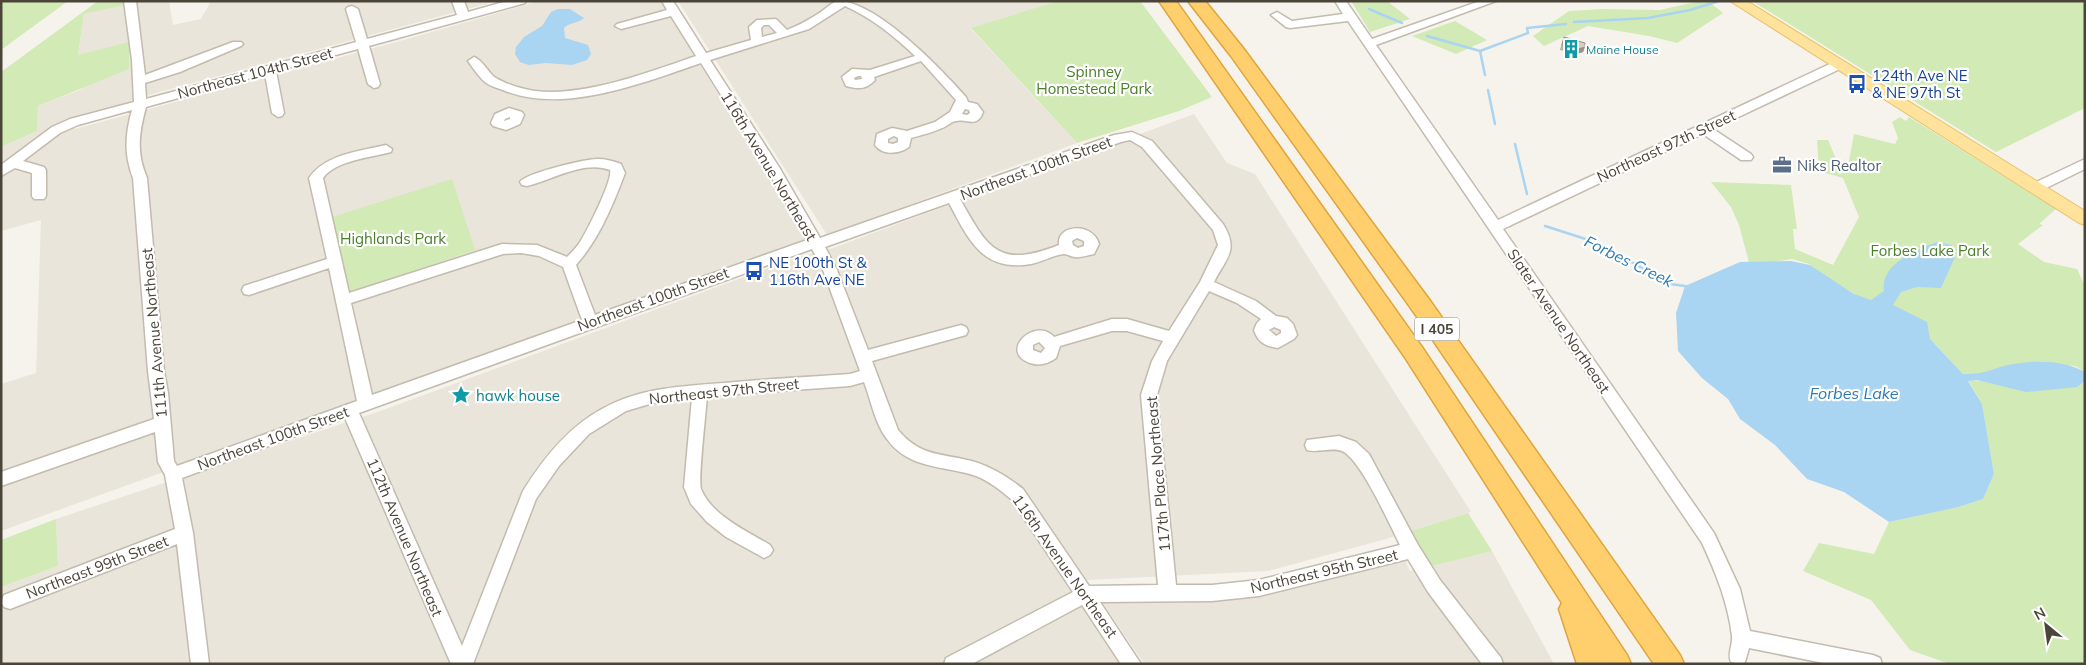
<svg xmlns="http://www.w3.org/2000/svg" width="2086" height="665" font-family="Mulish,sans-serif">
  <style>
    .residential { fill: #eae5da }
    .green { fill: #d2eab5 }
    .water { fill: #a9d4f2 }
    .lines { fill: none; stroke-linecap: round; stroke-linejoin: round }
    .stream { stroke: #a9d4f2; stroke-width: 2.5 }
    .minor-casing { stroke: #c2bbae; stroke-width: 3 }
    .major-casing { stroke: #e6c16a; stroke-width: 2 }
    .highway-casing { stroke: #e0a43c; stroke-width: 3 }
    .minor { fill: #fff; fill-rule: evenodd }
    .major { fill: #ffe39c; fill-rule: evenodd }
    .highway { fill: #ffcf6e; fill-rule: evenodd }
    .wall { fill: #bab2a6 }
    .shaded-wall { fill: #979187 }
    .building { fill: #d8cfc1; stroke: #979187 }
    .labels { text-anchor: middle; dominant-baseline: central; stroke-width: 4.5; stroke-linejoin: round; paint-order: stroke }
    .far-culture-label { font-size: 12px; fill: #0d838f; stroke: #fff; text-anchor: start }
    .shield { fill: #fff; stroke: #817c74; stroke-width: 1 }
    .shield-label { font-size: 14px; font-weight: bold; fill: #4b4439 }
    .park-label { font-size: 15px; fill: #4a7f2a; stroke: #fff }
    .street-label { font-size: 15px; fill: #4b4439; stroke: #fff }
    .transit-label { font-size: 15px; fill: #164399; stroke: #fff; text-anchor: start }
    .service-label { font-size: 15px; fill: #4e5e75; stroke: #fff; text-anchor: start }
    .culture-label { font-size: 15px; fill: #0d838f; stroke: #fff; text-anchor: start }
    .water-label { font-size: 16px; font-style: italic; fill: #2e7ab2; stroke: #fff }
  </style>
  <rect width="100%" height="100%" fill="#f6f3ec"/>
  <!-- residential -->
  <g class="residential">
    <polygon points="134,1 169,1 173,25 201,19 211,1 497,1 156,93 76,119 75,129 411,38 539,1 662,1 805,239 1,531 1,384 36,373 41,220 1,231 1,147 37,131 38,106 82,89 78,55 84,14"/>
    <polygon points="678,1 1058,1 971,29 1077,143 827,235"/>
    <polygon points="1194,114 1227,163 1255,174 1471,512 1386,539 1268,571 1067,581 1122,664 1,664 1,587 58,566 56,519 383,410 798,257 833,248"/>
    <polygon points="1492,551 1554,664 1144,664 1100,599 1306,583 1405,560 1410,571"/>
  </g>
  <!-- green -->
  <g class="green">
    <polygon points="1,1 68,1 1,50"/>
    <polygon points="98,1 123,1 124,5 84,14 78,55 129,42 129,69 38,106 37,131 1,147 1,72"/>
    <polygon points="1058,1 1140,1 1212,97 1179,111 1077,143 971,28"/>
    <polygon points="1351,1 1387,1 1410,19 1370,32"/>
    <polygon points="1700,1 1708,1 1723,13 1677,43 1649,36 1588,26 1544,46 1533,36 1569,11 1603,9 1660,10"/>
    <polygon points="1752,1 2085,1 2085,108 1996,152"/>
    <polygon points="1455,21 1487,40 1456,54 1412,36"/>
    <polygon points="1900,117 1906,121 1909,117 2056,209 2039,224 2043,225 2018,244 2044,262 2077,269 2085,286 2085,372 2075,366 2026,363 1998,368 1983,374 1963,374 1936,345 1827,277 1809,264 1792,259 1750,266 1739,225 1731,207 1711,182 1791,185 1797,229 1793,229 1795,249 1833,265 1859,217 1843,178 1819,171 1817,140 1828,140 1837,161 1848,166 1854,134 1895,144 1898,138 1892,122"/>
    <polygon points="452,179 475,250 348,293 332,217"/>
    <polygon points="1968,380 2077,387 2085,381 2085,664 1950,664 1910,650 1871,600 1803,571 1819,543 1874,554 1889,522 1959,507 1983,499 1994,474 1982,404"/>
    <polygon points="1468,513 1492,551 1428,567 1408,532"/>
    <polygon points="56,519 58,566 1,587 1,540"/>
  </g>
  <!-- water -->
  <g class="water">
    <path d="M558 9H570L584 18C577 24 570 22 564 28L565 38 588 45 591 54 587 60 572 65 546 63 529 65 520 62 515 54 516 47 524 37 542 26 551 12Z"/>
    <path d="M1937 242 1952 245 1955 257 1941 288 1917 287 1901 292 1893 305 1927 322 1930 339 1963 374C1980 374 1982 373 1997 368 2024 360 2060 358 2085 372V381L2077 387 2026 392 1977 380 1968 381 1982 404 1994 474 1983 499 1959 507 1889 522 1844 492 1807 479 1775 445 1740 419 1728 399 1702 378 1678 351 1676 313 1685 286 1740 262 1791 261 1810 265 1854 294 1871 300 1884 291C1880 264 1916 250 1937 242Z"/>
  </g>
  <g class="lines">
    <!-- stream -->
    <g class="stream">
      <polyline points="1369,9 1402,23"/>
      <polyline points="1574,22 1648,18 1690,10 1719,1"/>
      <polyline points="1427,36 1480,51 1485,75"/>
      <polyline points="1480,51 1528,33 1527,28 1566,24"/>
      <polyline points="1488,90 1495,124"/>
      <polyline points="1515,144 1527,194"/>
      <polyline points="1545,226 1598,243 1670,284 1685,286"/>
    </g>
    <!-- minor casing -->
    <g class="minor-casing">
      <g id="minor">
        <path d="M124 1H136L145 75 233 42H241L243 44 241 46 180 72 145 83 146 99 356 42 346 9 348 7 352 6 358 9 367 39 457 15 452 1H464L468 12 507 1H526L525 3 369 46 380 84 378 87 374 88 368 84 358 49 276 71 284 113 282 116 278 117 272 113 265 74 146 107C139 133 136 152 147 178L164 371 168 393 174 461 177 466 357 401 329 268 249 295 244 294 242 290 244 286 327 259 309 178C325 154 361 151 386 145L392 149 391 152C370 158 336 160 323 178L349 293 502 244 537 245 567 257C572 252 577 247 580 242 587 231 613 180 610 170 584 160 552 180 527 186L522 185 520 182C526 173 585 159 598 159 606 159 613 161 621 164L625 173C613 205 599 239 576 265L595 315 807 240 766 167 701 63C642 83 563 115 503 90 497 88 490 86 485 82 479 77 473 68 468 61L474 57C482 60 487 70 493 76 499 81 513 86 521 88 570 103 649 72 696 56L671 16 621 29 615 26 617 24 667 10 662 1H673L706 53 751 40 749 27 757 20 776 19 787 30C800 25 810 19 821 12 826 8 832 3 837 1 876 0 943 71 966 97L968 102 977 104 983 112C977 129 967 118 956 121 952 121 946 127 942 128 932 133 921 135 911 138L909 147C899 154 883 156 875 145L877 134 892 128 907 131 935 122 950 112 956 100 921 61 874 77 875 80C866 90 858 89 846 86L842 77 852 69 870 70 915 56C893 35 873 19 845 6L809 29 710 60 779 167 820 238 1114 135 1132 132 1152 141 1223 224C1239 250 1227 257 1214 282L1256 301 1276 316 1287 318 1293 324 1297 335 1294 339 1278 348C1266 346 1258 343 1254 330L1257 323 1261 319 1237 303 1209 291 1167 361 1157 395 1176 585H1212L1259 580 1400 545C1390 525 1360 458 1342 451 1331 447 1318 453 1307 450L1305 445 1307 440 1339 436 1356 442 1369 454 1418 545 1440 580 1501 658 1503 664H1482L1428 592 1408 559 1259 596 1212 601 1100 602 1141 664H1121L1082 605 972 664H944L946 658 1073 592 1011 499C1000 490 989 481 976 476 944 465 909 470 887 439 875 424 871 400 864 382L850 386 707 396C706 412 698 479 701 489 712 516 747 531 770 545L773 550 770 555 764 558 726 537 707 522 691 504 684 487 692 398 653 403 626 411 589 434 559 466 536 499 473 664H451L345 418 182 478 193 533 209 664H191L177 544 10 609 4 607 1 602 4 595 175 529 165 475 158 462 155 432 1 486V472L154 419 148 371 133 178C124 154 125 135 132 110L78 125 60 133 23 161 44 167 46 170V196L44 199H34L32 196V173L15 168 1 176V165L52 127 70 119 134 102 132 60ZM764 25H769L777 33 762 37 761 28ZM858 76H861L862 79 855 80 854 78ZM965 109 969 110 970 113 967 115 962 114ZM894 136 898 138V142L893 144 888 143V139ZM1130 140 1142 147 1213 230 1218 245 1200 282 1169 331 1127 319H1112L1054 337C1035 316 998 352 1030 363 1039 366 1048 364 1056 358L1060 346 1112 331H1127L1163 341 1152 361 1141 395 1158 585 1089 586 1023 489C1008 477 993 468 975 462 944 453 921 458 898 430L872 361 966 335 968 331 966 327 961 325 868 350 837 270 825 247 949 203C969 240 982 272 1031 264 1042 262 1053 255 1064 254 1068 254 1071 257 1075 257 1081 258 1088 255 1094 254L1099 244C1093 222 1056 224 1059 245 998 269 988 249 960 199L1121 142ZM1077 238 1084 241V246L1078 248 1073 245 1072 241ZM812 249 823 270 860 371 850 374C808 377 766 379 724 383 682 386 639 388 602 409 568 427 543 459 523 491L462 646 359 413ZM521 253 539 256 563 267 582 320 372 395 351 303 503 254ZM1274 327 1281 330V333L1276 336 1269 330ZM1039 342 1045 348 1041 353 1033 350V345Z"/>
        <path d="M1335 1H1346L1372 39 1480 1H1496L1376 45 1498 220 1834 62H1842L1844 65 1842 68 1713 129 1751 154 1753 157 1751 160H1741L1703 134 1503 229 1714 533 1740 589 1750 631 1873 655 1880 658 1882 664H1828L1749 648 1745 662 1741 664 1731 662C1727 653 1733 646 1732 636 1728 603 1716 573 1702 543L1348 21 1290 28 1286 27 1271 15 1277 12 1292 21 1343 14Z"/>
        <path d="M509 108 522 112 524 115 520 124 506 130 493 126 491 123 495 114ZM510 117V119L504 121 505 119Z"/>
        <polygon points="2085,159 2085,169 2040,191 2030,191 2028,188 2030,185"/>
      </g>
    </g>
    <!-- major casing -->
    <g class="major-casing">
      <polygon id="major" points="1730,1 1747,1 2085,211 2085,225 2079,223"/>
    </g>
    <!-- highway casing -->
    <g class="highway-casing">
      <g id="highway">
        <polygon points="1159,1 1176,1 1422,347 1627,655 1631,664 1577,664 1559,609 1562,603 1406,359"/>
        <polygon points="1188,1 1205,1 1243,48 1431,302 1680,655 1684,664 1654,664 1415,314 1231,56"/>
      </g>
    </g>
    <!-- minor -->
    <use href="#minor" class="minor"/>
    <!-- major -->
    <use href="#major" class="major"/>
    <!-- highway -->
    <use href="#highway" class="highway"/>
  </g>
  <!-- wall -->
  <polygon class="wall" points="1564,37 1585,47 1583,52 1576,54 1560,50 1562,42"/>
  <!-- shaded-wall -->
  <polygon class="shaded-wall" points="1585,47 1583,52 1576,54 1578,49"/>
  <!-- building -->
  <polygon class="building" points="1564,37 1585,43 1585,47 1578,49 1562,45"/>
  <!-- icons -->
  <defs>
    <g id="building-bare" transform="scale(1.5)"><path d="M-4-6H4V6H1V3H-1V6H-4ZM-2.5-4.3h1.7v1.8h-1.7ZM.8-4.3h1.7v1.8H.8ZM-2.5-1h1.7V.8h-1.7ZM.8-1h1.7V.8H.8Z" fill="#0f9aa8" stroke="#fff" stroke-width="2.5" paint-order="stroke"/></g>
    <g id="bus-bare" transform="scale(1.5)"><path d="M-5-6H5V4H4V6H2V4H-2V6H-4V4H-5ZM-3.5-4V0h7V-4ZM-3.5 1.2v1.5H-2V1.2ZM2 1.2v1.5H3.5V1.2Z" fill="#1a4fb4" stroke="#fff" stroke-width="2.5" paint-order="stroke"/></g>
    <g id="office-bare" transform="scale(1.5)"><path d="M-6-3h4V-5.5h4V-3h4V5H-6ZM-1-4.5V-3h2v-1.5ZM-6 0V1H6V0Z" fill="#5c6f8a" stroke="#fff" stroke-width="2.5" paint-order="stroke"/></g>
    <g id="sight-bare" transform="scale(1.5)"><path d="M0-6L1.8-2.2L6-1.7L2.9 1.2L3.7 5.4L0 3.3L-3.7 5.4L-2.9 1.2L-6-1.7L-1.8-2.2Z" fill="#0f9aa8" stroke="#fff" stroke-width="2.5" paint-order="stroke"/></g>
  </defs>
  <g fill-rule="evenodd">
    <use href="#building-bare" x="1571" y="49"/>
    <use href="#bus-bare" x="1857" y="84"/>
    <use href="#office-bare" x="1782" y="165"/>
    <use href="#bus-bare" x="754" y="271"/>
    <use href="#sight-bare" x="461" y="395"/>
  </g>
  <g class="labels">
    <!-- far-culture labels -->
    <g class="far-culture-label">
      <text x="1586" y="49">Maine House</text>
    </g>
    <!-- shield labels -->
    <rect class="shield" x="1414.5" y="317.5" width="45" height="23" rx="4"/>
    <g class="shield-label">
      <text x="1437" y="329">I 405</text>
    </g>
    <!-- park labels -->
    <g class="park-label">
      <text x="1094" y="71">Spinney<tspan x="1094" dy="17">Homestead Park</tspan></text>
      <text x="393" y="238">Highlands Park</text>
      <text x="1930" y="250">Forbes Lake Park</text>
    </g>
    <!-- street labels -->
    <g class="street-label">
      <text transform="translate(255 73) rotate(-15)">Northeast 104th Street</text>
      <text transform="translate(1666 146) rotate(-25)">Northeast 97th Street</text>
      <text transform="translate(769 166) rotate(59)">116th Avenue Northeast</text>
      <text transform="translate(1036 168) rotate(-20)">Northeast 100th Street</text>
      <text transform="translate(653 299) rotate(-20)">Northeast 100th Street</text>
      <text transform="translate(1559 321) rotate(56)">Slater Avenue Northeast</text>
      <text transform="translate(154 333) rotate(-95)">111th Avenue Northeast</text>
      <text transform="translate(724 391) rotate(-6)">Northeast 97th Street</text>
      <text transform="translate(273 438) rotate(-20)">Northeast 100th Street</text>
      <text transform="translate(1158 474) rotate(-95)">117th Place Northeast</text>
      <text transform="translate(405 537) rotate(67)">112th Avenue Northeast</text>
      <text transform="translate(1065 566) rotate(55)">116th Avenue Northeast</text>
      <text transform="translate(97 567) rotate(-21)">Northeast 99th Street</text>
      <text transform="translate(1324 571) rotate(-13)">Northeast 95th Street</text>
    </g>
    <!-- transit labels -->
    <g class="transit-label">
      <text x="1872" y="75">124th Ave NE<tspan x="1872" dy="17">&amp; NE 97th St</tspan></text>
      <text x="769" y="262">NE 100th St &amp;<tspan x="769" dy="17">116th Ave NE</tspan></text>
    </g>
    <!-- service labels -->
    <g class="service-label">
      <text x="1797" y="165">Niks Realtor</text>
    </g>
    <!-- culture labels -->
    <g class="culture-label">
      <text x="476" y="395">hawk house</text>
    </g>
    <!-- water labels -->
    <g class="water-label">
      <text transform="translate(1629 261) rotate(26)">Forbes Creek</text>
      <text x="1854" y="393">Forbes Lake</text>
    </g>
  </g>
  <!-- border -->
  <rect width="2086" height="665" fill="none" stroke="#4b4439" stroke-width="5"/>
  <!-- north arrow -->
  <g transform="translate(2046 625) rotate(331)" stroke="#ffffff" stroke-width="4" paint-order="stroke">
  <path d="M0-4L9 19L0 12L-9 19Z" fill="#4b4439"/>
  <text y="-8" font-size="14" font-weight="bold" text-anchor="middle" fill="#4b4439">N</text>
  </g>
</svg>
